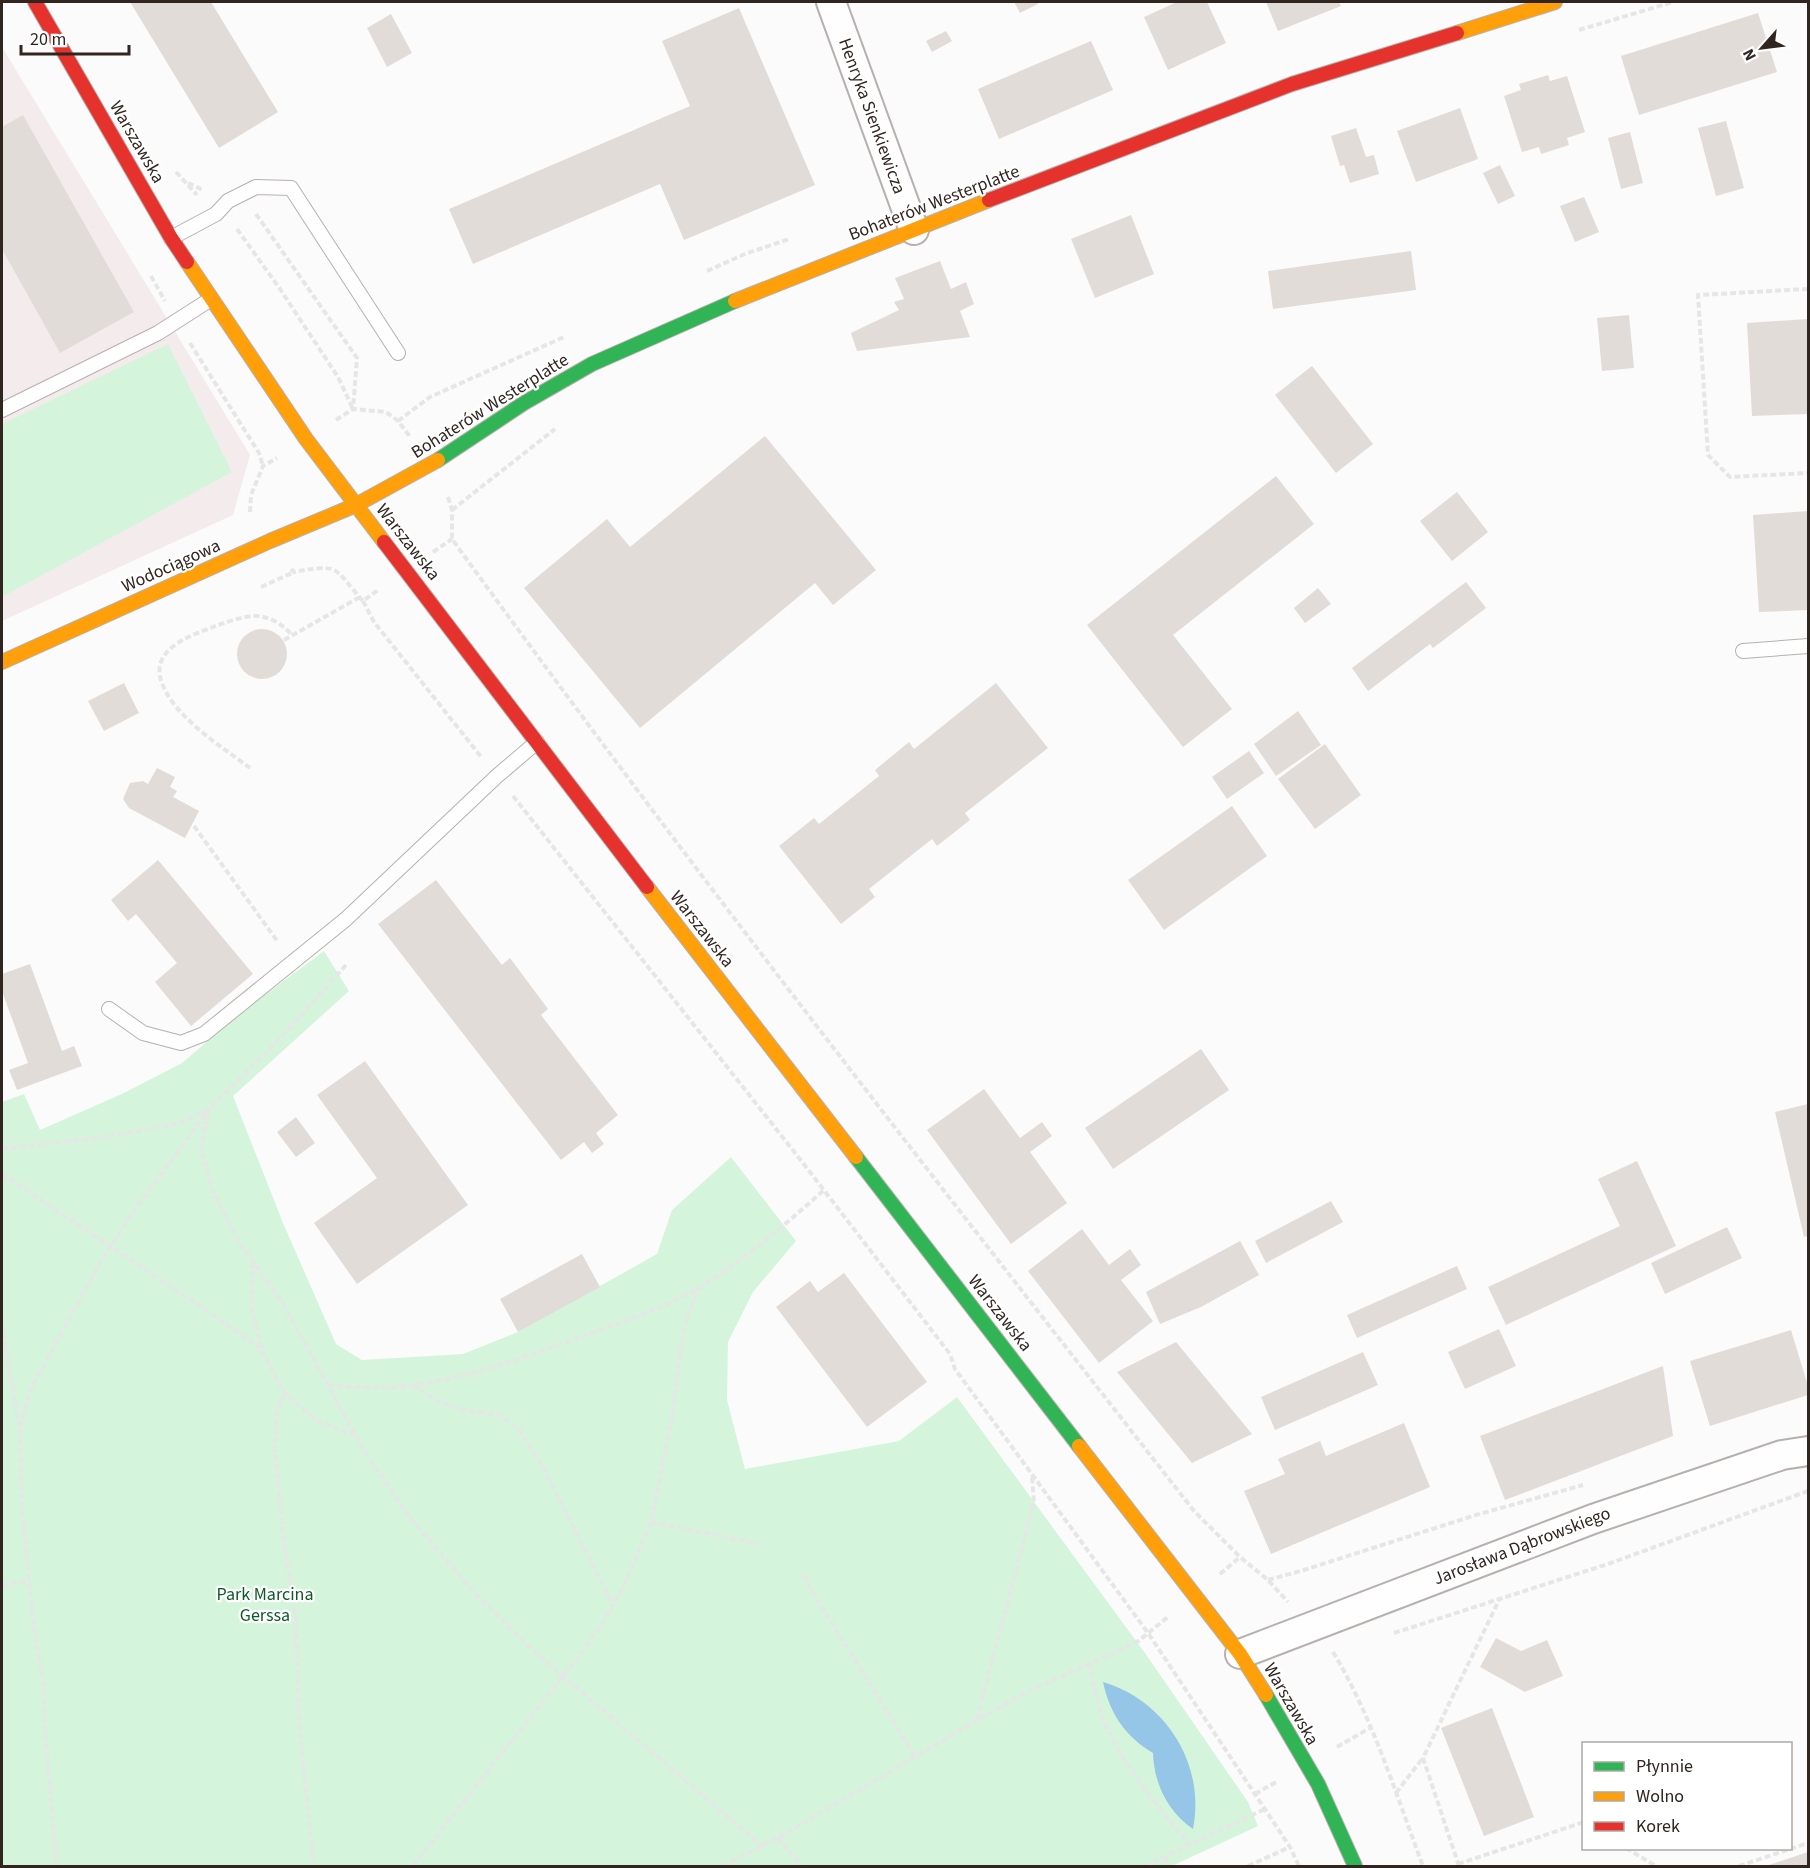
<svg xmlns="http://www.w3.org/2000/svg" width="1810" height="1868" font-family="'Source Sans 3',sans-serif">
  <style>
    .education { fill: #f4ebed }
    .green { fill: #d4f5db }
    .water { fill: #96c6e7 }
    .building { fill: #e2dcd9 }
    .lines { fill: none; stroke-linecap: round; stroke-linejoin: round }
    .lane-casing { stroke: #b6b1ae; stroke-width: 16 }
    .street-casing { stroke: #b6b1ae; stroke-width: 32 }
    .fast-casing { stroke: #b6b1ae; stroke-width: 16 }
    .slow-casing { stroke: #b6b1ae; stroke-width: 16 }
    .jam-casing { stroke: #b6b1ae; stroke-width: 16 }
    .path { stroke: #e6e6e6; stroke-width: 4; stroke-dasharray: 6 3; stroke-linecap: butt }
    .lane { stroke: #fefefe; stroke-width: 14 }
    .street { stroke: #fefefe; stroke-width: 28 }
    .fast { stroke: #30b455; stroke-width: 14 }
    .slow { stroke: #ff9f0a; stroke-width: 14 }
    .jam { stroke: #e5322d; stroke-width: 14 }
    .labels { text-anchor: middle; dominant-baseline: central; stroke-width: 4.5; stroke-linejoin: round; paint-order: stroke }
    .street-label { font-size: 18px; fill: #30251f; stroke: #fff }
    .park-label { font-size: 18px; fill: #0e592a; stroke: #fff }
  </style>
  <rect width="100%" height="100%" fill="#fbfbfb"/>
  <!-- education -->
  <polygon class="education" points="2,47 250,455 233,515 2,621"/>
  <!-- green -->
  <g class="green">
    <polygon points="168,344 232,472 2,597 2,424"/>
    <polygon points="324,951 349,991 233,1096 283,1223 336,1344 362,1360 463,1354 518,1332 657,1254 672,1210 731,1157 796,1241 753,1292 728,1342 727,1400 745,1469 899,1441 957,1397 1145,1653 1248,1802 1258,1826 1172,1866 2,1866 2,1102 24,1094 40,1130 124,1093 182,1063 239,1014"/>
  </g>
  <!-- water -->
  <path class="water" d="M1103 1682C1165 1700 1206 1764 1193 1829 1167 1811 1154 1783 1153 1753 1125 1736 1110 1714 1103 1682Z"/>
  <!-- building -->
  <g class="building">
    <polygon points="130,2 211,2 278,112 219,148"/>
    <polygon points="1014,2 1037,2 1038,4 1020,13"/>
    <polygon points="1177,2 1207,2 1226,43 1168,70 1144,17"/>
    <polygon points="1266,2 1339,2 1341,6 1278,31"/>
    <polygon points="739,8 815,185 684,240 660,184 473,264 449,209 690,106 662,41"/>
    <polygon points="1758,13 1777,72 1639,115 1621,56"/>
    <polygon points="391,14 412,53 387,67 367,28"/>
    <polygon points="946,31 952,41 932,52 926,41"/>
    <polygon points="1091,41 1113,90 999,139 978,89"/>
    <polygon points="1548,75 1550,81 1567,76 1585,132 1567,138 1569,145 1541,154 1539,147 1522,152 1504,96 1521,90 1519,84"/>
    <polygon points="1460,108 1478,159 1416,182 1397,131"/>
    <polygon points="23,115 134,312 60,353 2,249 2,127"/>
    <polygon points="1726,121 1744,188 1716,196 1698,128"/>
    <polygon points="1356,128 1366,157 1374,155 1379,174 1350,183 1344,165 1340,166 1331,136"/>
    <polygon points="1630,132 1643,183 1621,189 1608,138"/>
    <polygon points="1500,165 1515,196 1498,204 1483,173"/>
    <polygon points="1584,197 1599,232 1575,242 1560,206"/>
    <polygon points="1131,215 1154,274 1095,298 1071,239"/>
    <polygon points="1411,251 1416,290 1273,309 1268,271"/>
    <polygon points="940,261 951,289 966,282 974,304 960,311 970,337 857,351 851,333 899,310 894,302 904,299 895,278"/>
    <polygon points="1629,315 1634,368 1602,371 1597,318"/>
    <polygon points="1808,319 1808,414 1752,416 1747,323"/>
    <polygon points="1312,366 1373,444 1336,473 1275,395"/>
    <polygon points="765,436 876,570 833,605 815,583 640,728 524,588 607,519 630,547"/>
    <polygon points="1276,476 1314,524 1173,635 1232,709 1183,747 1087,625"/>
    <polygon points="1457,492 1488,532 1452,561 1420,521"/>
    <polygon points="1808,511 1808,610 1759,612 1753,515"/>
    <polygon points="1466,582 1486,608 1433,648 1430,644 1368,691 1352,668"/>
    <polygon points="1318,588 1331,604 1305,623 1294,608"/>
    <circle cx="262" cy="654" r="25"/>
    <polygon points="124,683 139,713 104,731 88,701"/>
    <polygon points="996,683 1048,748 965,813 970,820 937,846 932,839 869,889 875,897 841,924 779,846 814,818 819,824 879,776 875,770 909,742 914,749"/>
    <polygon points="1298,711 1321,745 1276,776 1254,744"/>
    <polygon points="1325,744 1361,795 1315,829 1278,779"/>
    <polygon points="1249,751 1264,773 1227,799 1212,777"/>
    <polygon points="157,768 175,777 170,787 177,791 173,797 199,811 185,838 129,808 123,799 130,783 143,781 148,784"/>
    <polygon points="1232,806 1267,856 1164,930 1128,880"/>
    <polygon points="158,860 253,974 191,1026 155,982 177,963 136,914 128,921 111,900"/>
    <polygon points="436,880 502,965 510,958 548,1009 541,1015 618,1115 596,1133 604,1144 592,1153 584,1142 561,1160 378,924"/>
    <polygon points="30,964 62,1051 74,1046 82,1066 17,1090 9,1070 28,1063 2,991 2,974"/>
    <polygon points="1201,1049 1229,1090 1113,1169 1085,1128"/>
    <polygon points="365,1061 468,1205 357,1284 314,1223 377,1178 317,1095"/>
    <polygon points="984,1089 1020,1138 1042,1122 1052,1136 1030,1152 1067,1203 1011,1244 927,1130"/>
    <polygon points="1808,1104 1808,1236 1804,1237 1775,1112"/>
    <polygon points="296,1117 315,1143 296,1157 277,1132"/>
    <polygon points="1637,1161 1676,1246 1506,1325 1488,1287 1620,1226 1598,1179"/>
    <polygon points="1331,1201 1343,1222 1266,1263 1255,1241"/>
    <polygon points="1727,1227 1742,1258 1665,1294 1651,1263"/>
    <polygon points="1082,1229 1109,1265 1130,1249 1141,1265 1121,1280 1153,1321 1099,1363 1028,1271"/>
    <polygon points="1240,1241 1259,1275 1201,1307 1160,1324 1146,1292"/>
    <polygon points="582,1254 600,1287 518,1332 500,1299"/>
    <polygon points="1457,1266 1467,1289 1357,1338 1347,1315"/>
    <polygon points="844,1273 927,1382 867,1427 776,1307 810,1281 818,1292"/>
    <polygon points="1499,1329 1516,1366 1465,1389 1448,1352"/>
    <polygon points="1791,1330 1808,1386 1808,1395 1710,1426 1690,1361"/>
    <polygon points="1176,1342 1252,1434 1192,1463 1117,1372"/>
    <polygon points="1363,1352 1378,1385 1275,1430 1261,1397"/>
    <polygon points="1663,1366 1673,1436 1505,1500 1480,1436"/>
    <polygon points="1404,1423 1430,1487 1271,1554 1244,1491 1285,1474 1278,1459 1320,1441 1326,1456"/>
    <polygon points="1496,1638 1521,1651 1547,1640 1563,1676 1525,1692 1480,1667"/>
    <polygon points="1492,1708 1534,1817 1484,1836 1441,1728"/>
    <polygon points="1808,1852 1808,1866 1766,1866"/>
  </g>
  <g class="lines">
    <!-- lane casing -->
    <g class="lane-casing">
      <g id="lane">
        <polyline points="171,238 216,214 228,201 256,187 291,188 398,353"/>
        <polyline points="2,410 158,333 211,299"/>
        <polyline points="1743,651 1808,646"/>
        <polyline points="109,1009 143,1033 181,1043 204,1034 346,919 497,776 537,742"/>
      </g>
    </g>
    <!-- street casing -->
    <g class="street-casing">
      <g id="street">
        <polyline points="831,2 914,230"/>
        <polyline points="1240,1654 1593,1519 1782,1455 1808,1451"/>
      </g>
    </g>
    <!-- fast casing -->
    <g class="fast-casing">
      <g id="fast">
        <polyline points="438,460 524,403 592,364 735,301"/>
        <polyline points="856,1157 1079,1446"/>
        <polyline points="1266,1695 1318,1784 1355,1866"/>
      </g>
    </g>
    <!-- slow casing -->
    <g class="slow-casing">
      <g id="slow">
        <polyline points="1457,33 1555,2"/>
        <polyline points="187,262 306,439 384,542"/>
        <polyline points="735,301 989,200"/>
        <polyline points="2,662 270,541 356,505 438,460"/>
        <polyline points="647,887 856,1157"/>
        <polyline points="1079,1446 1240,1654 1266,1695"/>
      </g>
    </g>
    <!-- jam casing -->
    <g class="jam-casing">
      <g id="jam">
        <polyline points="35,2 171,238 187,262"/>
        <polyline points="989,200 1292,84 1457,33"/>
        <polyline points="384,542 647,887"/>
      </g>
    </g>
    <!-- path -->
    <g class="path">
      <polyline points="1579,30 1673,2"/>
      <polyline points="176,172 197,195"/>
      <polyline points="188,183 203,190"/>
      <polyline points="256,214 357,358 353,409"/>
      <polyline points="237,229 280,289 338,377 353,409"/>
      <polyline points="707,271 745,254 789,239"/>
      <polyline points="151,276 165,301"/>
      <polyline points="1808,289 1698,295 1708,455 1730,477 1808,473"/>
      <polyline points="190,343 259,453 263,466"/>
      <polyline points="336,420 353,409 386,412 398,421 411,438"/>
      <polyline points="398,421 430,397 564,337"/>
      <path d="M448 497 452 510V539C691 869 943 1190 1194 1511L1240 1557 1268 1580 1288 1602"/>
      <polyline points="452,510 555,429"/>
      <polyline points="250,512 251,495 263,466 277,458"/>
      <polyline points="433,552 452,539"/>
      <path d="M291 569 294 572C342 563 333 568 363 601L378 590"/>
      <polyline points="261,587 294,572"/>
      <polyline points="363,601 374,622 482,758"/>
      <polyline points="284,640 360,597"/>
      <path d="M250 768C222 747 174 717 162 683 149 650 189 636 213 627 227 622 242 616 257 616 270 617 285 625 292 636"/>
      <polyline points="513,796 803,1163 950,1354 955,1369 1148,1633 1290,1847 1299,1866"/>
      <polyline points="194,826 278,942"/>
      <polyline points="209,1109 201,1148 213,1191 239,1242 283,1303 363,1449 408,1515 473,1591 530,1648 762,1846"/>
      <polyline points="2,1149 97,1138 177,1124 209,1109 275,1044 346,965"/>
      <polyline points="2,1174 197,1304 262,1349"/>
      <polyline points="253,1262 252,1310 263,1353 285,1394 319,1422 354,1435"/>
      <polyline points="2,1324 19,1426"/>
      <path d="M328 1385C356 1387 386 1389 414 1385 474 1377 533 1354 589 1334 629 1320 670 1306 706 1283 749 1256 787 1223 824 1190"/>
      <polyline points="413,1385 439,1402 468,1411 500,1415 520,1431 544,1469 613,1605"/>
      <polyline points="285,1394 277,1411 275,1450 283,1534 296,1618 299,1722 314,1866"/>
      <polyline points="651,1522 760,1544"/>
      <polyline points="804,1574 813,1593 915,1756"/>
      <polyline points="1220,1574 1240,1557"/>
      <polyline points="1268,1580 1304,1570 1476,1515 1583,1485"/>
      <polyline points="2,1585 29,1581"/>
      <polyline points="1394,1633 1608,1564 1808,1491"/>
      <path d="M1333 1652C1373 1718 1396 1795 1423 1866"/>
      <path d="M1089 1663C1094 1684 1097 1706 1106 1726 1127 1770 1159 1808 1190 1845"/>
      <polyline points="977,1719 1034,1502 1032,1476"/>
      <polyline points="1337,1747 1370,1728"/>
      <polyline points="1396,1793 1422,1759"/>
      <polyline points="1255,1794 1278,1781"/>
      <polyline points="777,1838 802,1866"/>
      <polyline points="1626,1848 1656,1866"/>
      <polyline points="1165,1857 1170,1866"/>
      <polyline points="1458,1864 1584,1822"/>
      <polyline points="57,1866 45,1731 44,1689 33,1619 22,1508 20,1427 31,1389 97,1268 131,1215 207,1112"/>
      <polyline points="413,1866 582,1652 604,1621 625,1584 651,1522 672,1417 684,1326 699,1287"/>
      <polyline points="723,1866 787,1833 977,1720 1027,1692 1137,1642 1168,1617"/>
      <polyline points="1145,1866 1265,1809"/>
      <polyline points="1248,1866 1290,1847"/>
      <polyline points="1459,1866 1423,1758 1499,1600"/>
      <polyline points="1739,1866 1808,1843"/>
    </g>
    <!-- lane -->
    <use href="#lane" class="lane"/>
    <!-- street -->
    <use href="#street" class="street"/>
    <!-- fast -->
    <use href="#fast" class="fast"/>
    <!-- slow -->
    <use href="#slow" class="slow"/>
    <!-- jam -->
    <use href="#jam" class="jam"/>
  </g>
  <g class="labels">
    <!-- street labels -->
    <g class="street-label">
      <text transform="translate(872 116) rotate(70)">Henryka Sienkiewicza</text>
      <text transform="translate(137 142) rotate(60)">Warszawska</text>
      <text transform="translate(934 203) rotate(-21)">Bohaterów Westerplatte</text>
      <text transform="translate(490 406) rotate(-32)">Bohaterów Westerplatte</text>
      <text transform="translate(408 542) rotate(52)">Warszawska</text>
      <text transform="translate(171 566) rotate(-24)">Wodociągowa</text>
      <text transform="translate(702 929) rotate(52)">Warszawska</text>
      <text transform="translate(1000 1313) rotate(52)">Warszawska</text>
      <text transform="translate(1522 1546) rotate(-21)">Jarosława Dąbrowskiego</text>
      <text transform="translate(1291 1704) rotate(60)">Warszawska</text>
    </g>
    <!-- park labels -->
    <g class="park-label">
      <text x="265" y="1594">Park Marcina<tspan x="265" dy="21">Gerssa</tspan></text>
    </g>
  </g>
  <!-- border -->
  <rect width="1810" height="1868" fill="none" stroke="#30251f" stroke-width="6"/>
  <!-- legend -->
  <rect x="1582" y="1742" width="210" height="108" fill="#ffffff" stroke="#aca8a5" stroke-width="1.5"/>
  <rect x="1594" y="1762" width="30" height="9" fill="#30b455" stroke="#aca8a5" stroke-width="1.5"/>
  <text x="1636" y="1772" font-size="18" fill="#30251f">Płynnie</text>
  <rect x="1594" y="1792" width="30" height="9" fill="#ff9f0a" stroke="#aca8a5" stroke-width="1.5"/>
  <text x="1636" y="1802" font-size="18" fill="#30251f">Wolno</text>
  <rect x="1594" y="1822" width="30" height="9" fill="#e5322d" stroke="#aca8a5" stroke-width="1.5"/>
  <text x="1636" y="1832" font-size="18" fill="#30251f">Korek</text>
  <!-- north arrow -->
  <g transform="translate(1762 48) rotate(242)" stroke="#ffffff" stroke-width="4.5" paint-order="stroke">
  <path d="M0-4.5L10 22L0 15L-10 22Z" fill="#30251f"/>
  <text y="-9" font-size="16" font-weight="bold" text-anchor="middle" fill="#30251f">N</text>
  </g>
  <!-- scale -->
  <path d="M21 45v9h108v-9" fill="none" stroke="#30251f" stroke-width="3"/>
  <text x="30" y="45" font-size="18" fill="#30251f" stroke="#ffffff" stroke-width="4.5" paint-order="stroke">20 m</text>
</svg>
